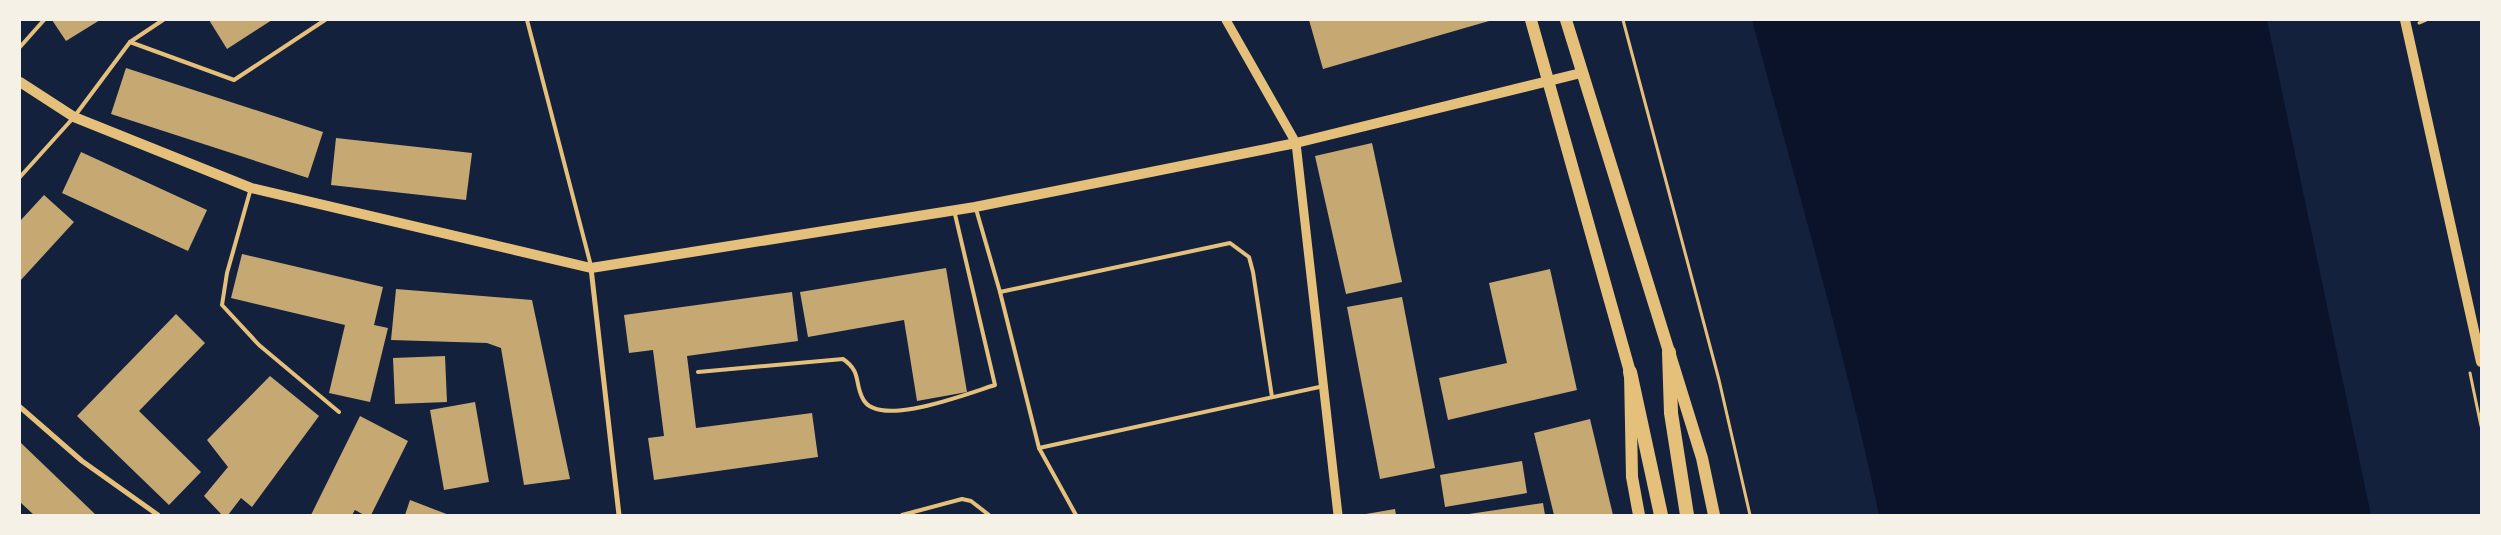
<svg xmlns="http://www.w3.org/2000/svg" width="2501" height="535" font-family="Lato,sans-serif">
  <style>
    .water { fill: #0b132b }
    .building { fill: #c6a872 }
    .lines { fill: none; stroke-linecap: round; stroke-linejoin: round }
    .path { stroke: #e5c07b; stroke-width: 3 }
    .service { stroke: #e5c07b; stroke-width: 4 }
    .minor { stroke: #e5c07b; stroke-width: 5 }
    .tertiary { stroke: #e5c07b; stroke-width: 9 }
    .secondary { stroke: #e5c07b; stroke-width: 10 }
    .primary { stroke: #e5c07b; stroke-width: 12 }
    .trunk { stroke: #e5c07b; stroke-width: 14 }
  </style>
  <rect width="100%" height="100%" fill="#14213d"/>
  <!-- water -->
  <path class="water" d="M1752 20H2267L2371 515H1879C1844 348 1796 184 1752 20Z"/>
  <!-- building -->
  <g class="building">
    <polygon points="52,20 100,20 66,41"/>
    <polygon points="209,20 272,20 227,49"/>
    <polygon points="1309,20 1489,20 1489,21 1323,69"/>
    <polygon points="126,68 323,132 308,178 111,114"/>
    <polygon points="336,138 472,153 466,200 331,185"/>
    <polygon points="1372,143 1402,282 1346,294 1315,156"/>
    <polygon points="81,152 207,210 188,251 62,193"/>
    <polygon points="44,195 74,222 20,281 20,221"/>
    <polygon points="242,254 383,287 374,325 388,328 370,402 329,393 345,325 231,298"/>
    <polygon points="946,268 967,392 917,401 904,320 808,337 800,292"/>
    <polygon points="1550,269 1577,390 1448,420 1439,378 1507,363 1489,283"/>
    <polygon points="396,289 532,300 570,479 524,485 501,348 487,343 391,340"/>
    <polygon points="792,292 798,341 687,356 696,428 812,413 818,457 654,480 648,438 664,436 653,350 629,353 624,315"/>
    <polygon points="1402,297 1435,468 1380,479 1347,307"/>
    <polygon points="176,314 205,343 139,411 201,472 169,505 77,416"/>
    <polygon points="445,356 447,402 395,404 393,358"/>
    <polygon points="270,376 319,416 252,507 241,498 228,515 222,515 204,496 228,467 207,440"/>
    <polygon points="475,402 489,482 444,490 430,410"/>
    <polygon points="360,416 408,441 371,515 364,515 355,510 352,515 311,515"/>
    <polygon points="1590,419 1613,515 1554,515 1534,433"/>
    <polygon points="20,442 96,515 34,515 20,502"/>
    <polygon points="1522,461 1527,493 1445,507 1440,475"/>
    <polygon points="410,500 449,515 405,515"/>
    <polygon points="1543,503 1545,515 1469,515 1469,514"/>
    <polygon points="1395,509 1396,515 1366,515 1366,514"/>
  </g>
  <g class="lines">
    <!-- path -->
    <g class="path">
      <polyline points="1623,20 1719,380 1750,515"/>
      <polyline points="2419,23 2426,20"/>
      <polyline points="2470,373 2481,426"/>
    </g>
    <!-- service -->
    <g class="service">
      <polyline points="527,20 591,266"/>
      <polyline points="130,42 234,80 325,20"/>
      <polyline points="20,47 44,20"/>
      <polyline points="20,177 74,117 130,42 163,20"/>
      <polyline points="251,188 227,273 222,305 259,345 339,412"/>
      <polyline points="976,209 1000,292 1039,448 1076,515"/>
      <polyline points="1000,292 1230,243 1249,257 1253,272 1272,397"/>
      <path d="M698 372 843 359C862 372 854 383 863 399 878 429 969 393 995 385L954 210"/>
      <polyline points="1039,448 1324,386"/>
      <polyline points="902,515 962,499 971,501 989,515"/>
    </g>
    <!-- minor -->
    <g class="minor">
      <polyline points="591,268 619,515"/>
      <polyline points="20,407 82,461 158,515"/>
    </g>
    <!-- tertiary -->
    <polyline class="tertiary" points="1226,20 1296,143 1338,515"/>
    <!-- secondary -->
    <g class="secondary">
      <polyline points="2405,20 2481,362"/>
      <polyline points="20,82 74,117 251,188 591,268 975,207 1296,143 1581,73"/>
    </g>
    <!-- primary -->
    <g class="primary">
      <polyline points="1531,20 1630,372 1632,477 1639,515"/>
      <polyline points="1566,20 1702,458 1714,515"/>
    </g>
    <!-- trunk -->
    <g class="trunk">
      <polyline points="1669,352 1671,413 1687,515"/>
      <polyline points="1630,372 1661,515"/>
    </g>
  </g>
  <!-- border -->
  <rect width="2501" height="535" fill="none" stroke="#f6f1e7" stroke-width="42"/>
</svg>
